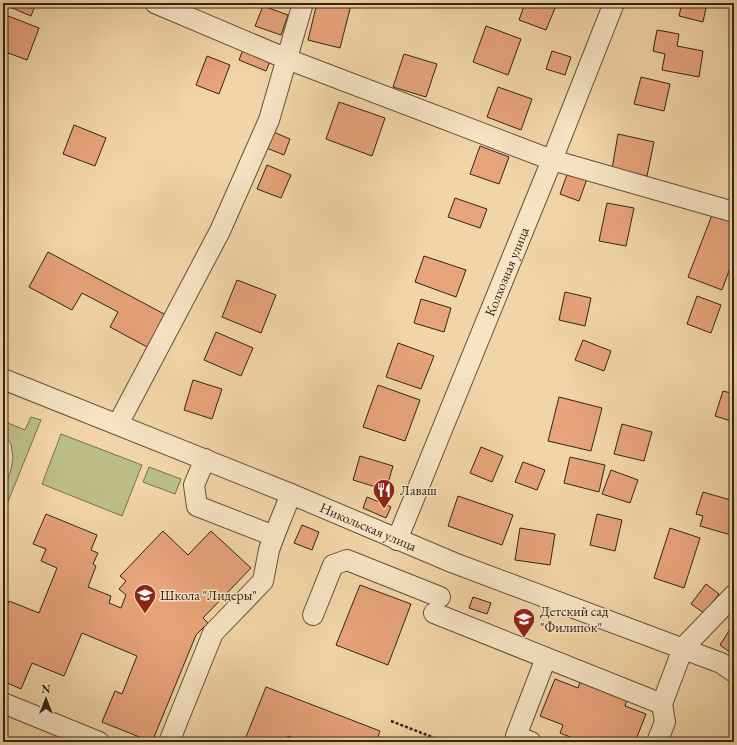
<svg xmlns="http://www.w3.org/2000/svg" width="737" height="745" font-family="'EB Garamond',serif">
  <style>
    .green { fill: #bcbd85; stroke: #767050 }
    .building { fill: #e7a37a; stroke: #30241a }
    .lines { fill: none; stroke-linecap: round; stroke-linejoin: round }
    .minor-casing { stroke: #60503d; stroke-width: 22 }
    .path { stroke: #30241a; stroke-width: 2.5; stroke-dasharray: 3 2; stroke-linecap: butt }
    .minor { stroke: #f7e4c5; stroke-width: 20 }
    .labels { text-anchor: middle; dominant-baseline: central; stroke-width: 3; stroke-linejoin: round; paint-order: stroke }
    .street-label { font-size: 14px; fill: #30241a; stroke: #f7e4c5 }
    .poi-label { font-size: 14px; fill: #30241a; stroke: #f7e4c5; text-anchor: start }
  </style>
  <rect width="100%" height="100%" fill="#f2d5a6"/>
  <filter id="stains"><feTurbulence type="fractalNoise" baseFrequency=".005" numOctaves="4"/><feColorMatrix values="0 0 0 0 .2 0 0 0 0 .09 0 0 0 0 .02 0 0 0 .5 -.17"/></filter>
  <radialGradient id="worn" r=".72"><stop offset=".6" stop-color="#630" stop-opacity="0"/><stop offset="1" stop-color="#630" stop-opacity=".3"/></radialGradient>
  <!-- green -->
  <g class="green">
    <polygon points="31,417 41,420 3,514 3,491 11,470 13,457 11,444 3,433 3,421 25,430"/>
    <polygon points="61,434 142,465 122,516 42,484"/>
    <polygon points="149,467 181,479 175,494 143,482"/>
  </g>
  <!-- building -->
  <g class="building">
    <polygon points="3,3 36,3 31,16 3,4"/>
    <polygon points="317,3 345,3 351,5 340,48 308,40"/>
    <polygon points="525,3 557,3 546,30 519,20"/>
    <polygon points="682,3 707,3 703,22 679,16"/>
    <polygon points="263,6 288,15 281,35 255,26"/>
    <polygon points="3,14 39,28 27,60 3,51"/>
    <polygon points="486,26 521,39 508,75 473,62"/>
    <polygon points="657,30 679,34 677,46 703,51 699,77 662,70 665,54 653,51"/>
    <polygon points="244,47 271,59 266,71 239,60"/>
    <polygon points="552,51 571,57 565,75 546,69"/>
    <polygon points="404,54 437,64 426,97 393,87"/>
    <polygon points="207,56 230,65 219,94 196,85"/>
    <polygon points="641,77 670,84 664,111 634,104"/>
    <polygon points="498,87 532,99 521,130 487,117"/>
    <polygon points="339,102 385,118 372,156 326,139"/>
    <polygon points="74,125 106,138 95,166 63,154"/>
    <polygon points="271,131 290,139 284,155 264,147"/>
    <polygon points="618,134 654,142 647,176 612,169"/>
    <polygon points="480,146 509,157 499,184 470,174"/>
    <polygon points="267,165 291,175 281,198 257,189"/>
    <polygon points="568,172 587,179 579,201 560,194"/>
    <polygon points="455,198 487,209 480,228 448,217"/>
    <polygon points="607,203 634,208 626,246 599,241"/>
    <polygon points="712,215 734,223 734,257 722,290 688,277"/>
    <polygon points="48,252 166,315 149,348 110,327 118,312 82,293 72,310 29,287"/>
    <polygon points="424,256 466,270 456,297 415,282"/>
    <polygon points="237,280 276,295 261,333 222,317"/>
    <polygon points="565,292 591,298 585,326 559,320"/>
    <polygon points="697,296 721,305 711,333 687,324"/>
    <polygon points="421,299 451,308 444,332 414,323"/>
    <polygon points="216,332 253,348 241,376 204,360"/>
    <polygon points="583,340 611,351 604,371 575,360"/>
    <polygon points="398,343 434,356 421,389 386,377"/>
    <polygon points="193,380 222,389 212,419 184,410"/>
    <polygon points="378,385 420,400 405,441 363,427"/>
    <polygon points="723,391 734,394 734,422 715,416"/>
    <polygon points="559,397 602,408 591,451 548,441"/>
    <polygon points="622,424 652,432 644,461 614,454"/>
    <polygon points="481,447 503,456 492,482 470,473"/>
    <polygon points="360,456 393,466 386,490 353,480"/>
    <polygon points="570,457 605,465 599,492 564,483"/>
    <polygon points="523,462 545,470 537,490 515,482"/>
    <polygon points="611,470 638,480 630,503 602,494"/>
    <polygon points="703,492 734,501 734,525 731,535 700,526 703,516 696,514"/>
    <polygon points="458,496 513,515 502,545 448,526"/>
    <polygon points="367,497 391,507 386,518 363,508"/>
    <polygon points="46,514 97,535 91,550 98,553 93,564 96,566 88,587 111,596 109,603 121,608 126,595 119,589 126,581 120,576 163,531 188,555 211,531 251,568 203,618 208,623 196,635 152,742 102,722 115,691 122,694 137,656 82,633 64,676 32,663 21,689 3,681 3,616 9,601 39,613 57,568 41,561 46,549 33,544"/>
    <polygon points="597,514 622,520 615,551 590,545"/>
    <polygon points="302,525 319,532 312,550 294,543"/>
    <polygon points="520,528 555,534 550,565 515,560"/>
    <polygon points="670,528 700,538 684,588 654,578"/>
    <polygon points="706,584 719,594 704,613 691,604"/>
    <polygon points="360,585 411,604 388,665 336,645"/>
    <polygon points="473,597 491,603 487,614 469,608"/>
    <polygon points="729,631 734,634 734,655 720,645"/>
    <polygon points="555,679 578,688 580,682 627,700 625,706 646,714 635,742 583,742 560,733 563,725 540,716"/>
    <polygon points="266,687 380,731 376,742 303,742 288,736 285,742 244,742"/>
  </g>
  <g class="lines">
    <!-- minor casing -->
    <g class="minor-casing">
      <g id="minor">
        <polyline points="155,3 287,59 552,160 734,212"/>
        <path id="s1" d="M3 379 291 494 454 563 721 663 734 672"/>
        <polyline points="118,424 220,231 269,120 303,3"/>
        <polyline points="205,459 194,485 197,506 274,536 291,494"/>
        <path id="s2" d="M397 540 552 160 614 3"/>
        <polyline points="434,613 662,704 683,648 734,595"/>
        <polyline points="313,615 333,565 347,560 440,597"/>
        <polyline points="3,703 99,742"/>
        <polyline points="169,742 213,633 263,581 269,550 274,536"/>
        <polyline points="531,742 516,736 546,658"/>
        <polyline points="657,742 665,722 662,704"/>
      </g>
    </g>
    <!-- path -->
    <polyline class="path" points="391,721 445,742"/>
    <!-- minor -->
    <use href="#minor" class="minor"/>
  </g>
  <!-- icons -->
  <defs>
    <g id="restaurant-pin" transform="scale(1.15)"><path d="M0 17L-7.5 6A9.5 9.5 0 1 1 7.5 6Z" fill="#8f2418" stroke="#f7e4c5"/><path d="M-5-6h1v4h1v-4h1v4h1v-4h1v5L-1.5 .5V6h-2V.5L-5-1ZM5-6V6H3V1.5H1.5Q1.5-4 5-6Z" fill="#fff"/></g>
    <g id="school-pin" transform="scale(1.15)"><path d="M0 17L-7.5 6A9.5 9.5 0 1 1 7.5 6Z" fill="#8f2418" stroke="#f7e4c5"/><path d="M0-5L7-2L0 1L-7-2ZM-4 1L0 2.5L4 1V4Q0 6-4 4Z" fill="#fff"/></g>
  </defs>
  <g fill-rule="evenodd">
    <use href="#restaurant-pin" x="384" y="490"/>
    <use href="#school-pin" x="145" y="595"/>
    <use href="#school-pin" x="524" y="619"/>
  </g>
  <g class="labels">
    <!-- street labels -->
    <g class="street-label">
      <text stroke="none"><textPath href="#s2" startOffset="290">Колхозная улица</textPath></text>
      <text stroke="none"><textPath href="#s1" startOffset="394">Никольская улица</textPath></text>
    </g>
    <!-- poi labels -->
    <g class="poi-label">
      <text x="400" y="490">Лаваш</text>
      <text x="160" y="595">Школа "Лидеры"</text>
      <text x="540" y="611">Детский сад<tspan x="540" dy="16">"Филипок"</tspan></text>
    </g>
  </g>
  <!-- margin -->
  <rect width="737" height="745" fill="none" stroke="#f2d5a6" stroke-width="16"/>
  <rect x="4" y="4" width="729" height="737" fill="none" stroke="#30241a" stroke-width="2"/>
  <rect x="8" y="8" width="721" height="729" fill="none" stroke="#30241a"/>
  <!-- north arrow -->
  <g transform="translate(46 699)" stroke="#f7e4c5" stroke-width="3" paint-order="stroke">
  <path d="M0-3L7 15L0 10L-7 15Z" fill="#30241a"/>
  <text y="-6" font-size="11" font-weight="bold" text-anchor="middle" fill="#30241a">N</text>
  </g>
  <rect width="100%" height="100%" filter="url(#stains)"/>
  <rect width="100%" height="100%" fill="url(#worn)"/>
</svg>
